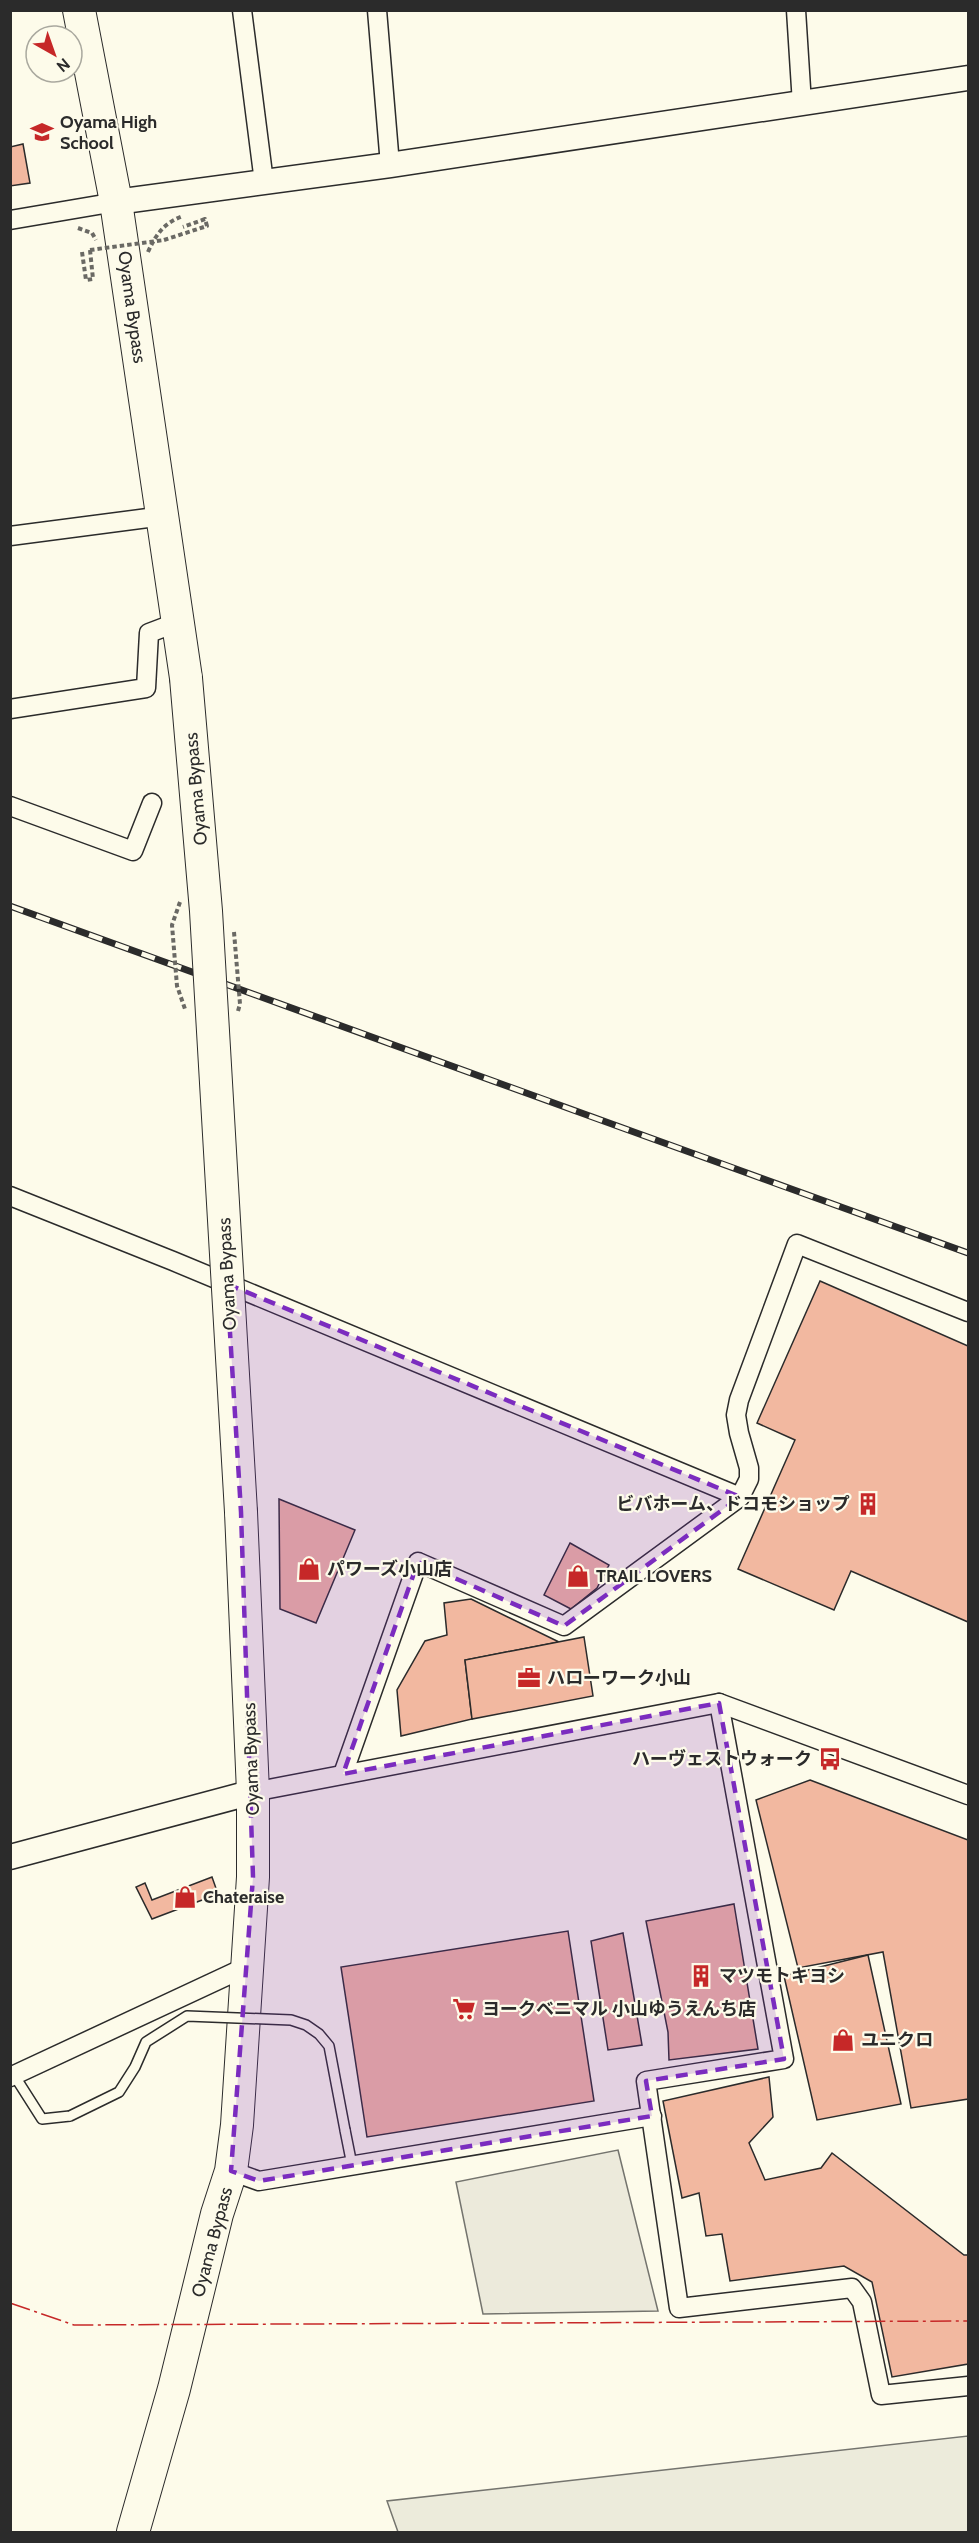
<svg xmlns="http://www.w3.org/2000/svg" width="979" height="2543" font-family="Cabin,'Noto Sans JP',sans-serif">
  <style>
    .green { fill: #ecebdb; stroke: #74746e; stroke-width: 1.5 }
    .parking { fill: #eceadb; stroke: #74746e; stroke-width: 1.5 }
    .building { fill: #f2b8a0; stroke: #2b2b2b; stroke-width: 1.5 }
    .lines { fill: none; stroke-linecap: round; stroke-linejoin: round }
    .lane-casing { stroke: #2b2b2b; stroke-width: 12 }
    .street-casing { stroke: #2b2b2b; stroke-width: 21 }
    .secondary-casing { stroke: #2b2b2b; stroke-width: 27 }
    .highway-casing { stroke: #2b2b2b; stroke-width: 34 }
    .path { stroke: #6a6964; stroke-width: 4; stroke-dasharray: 4.5 3; stroke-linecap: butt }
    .lane { stroke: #fdfbea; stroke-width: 9 }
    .street { stroke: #fdfbea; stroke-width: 18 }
    .secondary { stroke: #fdfbea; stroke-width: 24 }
    .highway { stroke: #fdfbea; stroke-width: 32 }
    .rail-casing { stroke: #2b2b2b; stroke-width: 7 }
    .rail { stroke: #fdfbea; stroke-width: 4.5; stroke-dasharray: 14; stroke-linecap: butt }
    .lane-bridge-casing { stroke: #2b2b2b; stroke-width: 12; stroke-linecap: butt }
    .highway-bridge-casing { stroke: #2b2b2b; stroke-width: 34; stroke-linecap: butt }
    .path-bridge { stroke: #6a6964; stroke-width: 4; stroke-dasharray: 4.5 3; stroke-linecap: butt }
    .lane-bridge { stroke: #fdfbea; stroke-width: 9 }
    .highway-bridge { stroke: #fdfbea; stroke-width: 32 }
    .power { stroke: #c62828; stroke-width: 1.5; stroke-dasharray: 21 4.5 3 4.5; stroke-linecap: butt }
    .marked { fill: #7b2cbf; fill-opacity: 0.2; stroke: #7b2cbf; stroke-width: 4.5; stroke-dasharray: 12 8; stroke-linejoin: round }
    .labels { text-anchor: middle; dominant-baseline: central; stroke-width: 4.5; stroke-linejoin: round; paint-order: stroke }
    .poi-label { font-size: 18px; font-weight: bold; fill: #2b2b2b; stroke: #fdfbea; text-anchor: start }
    .street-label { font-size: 18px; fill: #2b2b2b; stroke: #fdfbea }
  </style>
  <rect width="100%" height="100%" fill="#fdfbea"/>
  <!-- green -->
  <polygon class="green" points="968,2436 968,2532 398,2532 387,2501"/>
  <!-- parking -->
  <polygon class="parking" points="618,2150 658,2311 483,2314 456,2182"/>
  <!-- building -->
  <g class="building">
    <polygon points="23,144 30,183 10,186 10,147"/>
    <polygon points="820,1281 968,1346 968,1622 851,1571 834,1610 738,1569 795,1440 757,1423"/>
    <polygon points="279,1499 355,1530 316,1623 280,1609"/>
    <polygon points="570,1543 609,1565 597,1588 571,1609 544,1595"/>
    <polygon points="471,1599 559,1642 465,1660 472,1719 401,1736 397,1690 425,1641 447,1635 444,1603"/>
    <polygon points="584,1637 593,1696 472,1719 465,1660"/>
    <polygon points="810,1780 968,1840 968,2099 911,2108 883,1952 798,1968 756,1800"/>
    <polygon points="212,1877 218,1894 152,1919 136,1887 145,1883 152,1900"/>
    <polygon points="734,1904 758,2049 669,2060 668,2032 646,1921"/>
    <polygon points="568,1931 594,2101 367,2137 341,1967"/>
    <polygon points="623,1933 642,2045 608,2050 591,1941"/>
    <polygon points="868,1955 901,2104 817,2120 784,1976"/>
    <polygon points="769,2077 773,2117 749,2143 765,2180 821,2168 832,2153 964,2255 968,2255 968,2364 892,2377 872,2282 844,2266 730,2281 722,2234 706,2236 699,2193 682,2198 663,2101"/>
  </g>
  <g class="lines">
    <!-- lane casing -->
    <g class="lane-casing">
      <g id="lane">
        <polyline points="14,2075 42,2119 70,2116"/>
        <polyline points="345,2130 352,2165"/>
      </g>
    </g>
    <!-- street casing -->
    <g class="street-casing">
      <g id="street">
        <polyline points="242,10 264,182"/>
        <polyline points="377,10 390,165"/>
        <polyline points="796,10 802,104"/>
        <polyline points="10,220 116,202"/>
        <polyline points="10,536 163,516"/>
        <polyline points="10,709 146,688 149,633 178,622"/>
        <polyline points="10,806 133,851 152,803"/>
        <polyline points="10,1196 173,1261 740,1497"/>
        <polyline points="719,1703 784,2059 646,2081 679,2308 852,2288 862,2302 881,2395 968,2386"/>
        <polyline points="343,1774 418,1562 564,1626 740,1497 749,1479 749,1468 739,1433 736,1415 739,1400 797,1244 968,1312"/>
        <polyline points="253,1792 719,1703 968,1795"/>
        <polyline points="10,2077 248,1966"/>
        <polyline points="231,2171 259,2181 652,2116"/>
      </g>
    </g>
    <!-- secondary casing -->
    <g class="secondary-casing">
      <g id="secondary">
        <polyline points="116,202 390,165 968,78"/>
        <polyline points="10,1857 253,1792"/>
      </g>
    </g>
    <!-- highway casing -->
    <g class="highway-casing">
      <g id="highway">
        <polyline points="79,10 116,202 186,678"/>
        <polyline points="133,2532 174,2389 217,2214 231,2171 237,2125 253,1877 253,1792 241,1512"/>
      </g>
    </g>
    <!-- path -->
    <g class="path">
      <polyline points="78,228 92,233 96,240"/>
      <polyline points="164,240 207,226 205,219 183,227"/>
      <polyline points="82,252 86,280 93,279 90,250"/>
      <path d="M148 252C156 234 164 223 183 216"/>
    </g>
    <!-- lane -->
    <use href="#lane" class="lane"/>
    <!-- street -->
    <use href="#street" class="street"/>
    <!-- secondary -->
    <use href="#secondary" class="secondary"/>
    <!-- highway -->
    <use href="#highway" class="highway"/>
    <!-- rail casing -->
    <g class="rail-casing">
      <polyline id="rail" points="10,906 968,1253"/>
    </g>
    <!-- rail -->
    <use href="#rail" class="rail"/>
    <!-- lane-bridge casing -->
    <g class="lane-bridge-casing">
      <polyline id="lane-bridge" points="70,2116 119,2092 135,2067 146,2042 187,2016 291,2020 306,2025 319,2034 329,2046 345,2130"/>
    </g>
    <!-- highway-bridge casing -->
    <g class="highway-bridge-casing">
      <polyline id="highway-bridge" points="186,678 206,911 241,1512"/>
    </g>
    <!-- path-bridge -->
    <g class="path-bridge">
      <polyline points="90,250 164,240"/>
      <polyline points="180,902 172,925 177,986 185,1009"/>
      <polyline points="234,932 240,1004 238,1011"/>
    </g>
    <!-- lane-bridge -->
    <use href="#lane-bridge" class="lane-bridge"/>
    <!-- highway-bridge -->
    <use href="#highway-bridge" class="highway-bridge"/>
    <!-- power -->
    <polyline class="power" points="10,2303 74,2325 968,2321"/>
  </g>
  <!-- marked area -->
  <path class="marked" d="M227 1284 740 1497 564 1626 418 1562 343 1774 719 1703 784 2059 646 2081 652 2116 259 2181 231 2171 253 1877 241 1512Z"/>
  <!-- icons -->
  <defs>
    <g id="school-bare" transform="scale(1.8)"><path d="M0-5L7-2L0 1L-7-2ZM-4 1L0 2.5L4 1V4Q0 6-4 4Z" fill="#c62828" stroke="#fdfbea" stroke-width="2.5" paint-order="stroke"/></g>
    <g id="building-bare" transform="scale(1.8)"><path d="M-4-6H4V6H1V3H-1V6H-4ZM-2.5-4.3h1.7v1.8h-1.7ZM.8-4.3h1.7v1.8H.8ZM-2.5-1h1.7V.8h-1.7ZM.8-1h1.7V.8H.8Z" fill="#c62828" stroke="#fdfbea" stroke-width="2.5" paint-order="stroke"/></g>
    <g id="shop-bare" transform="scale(1.8)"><path d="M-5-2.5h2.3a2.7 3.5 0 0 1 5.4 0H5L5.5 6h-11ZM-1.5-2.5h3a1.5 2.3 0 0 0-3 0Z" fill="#c62828" stroke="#fdfbea" stroke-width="2.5" paint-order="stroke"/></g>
    <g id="office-bare" transform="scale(1.8)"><path d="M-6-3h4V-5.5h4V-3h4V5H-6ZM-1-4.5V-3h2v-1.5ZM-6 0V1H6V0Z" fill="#c62828" stroke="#fdfbea" stroke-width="2.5" paint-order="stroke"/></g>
    <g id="bus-bare" transform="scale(1.8)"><path d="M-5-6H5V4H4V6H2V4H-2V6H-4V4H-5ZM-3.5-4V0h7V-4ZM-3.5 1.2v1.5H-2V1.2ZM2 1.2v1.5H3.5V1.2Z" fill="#c62828" stroke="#fdfbea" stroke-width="2.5" paint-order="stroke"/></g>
    <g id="supermarket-bare" transform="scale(1.8)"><path d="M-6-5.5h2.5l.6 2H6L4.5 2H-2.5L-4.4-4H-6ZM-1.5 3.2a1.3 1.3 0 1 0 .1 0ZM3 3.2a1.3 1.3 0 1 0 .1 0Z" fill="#c62828" stroke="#fdfbea" stroke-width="2.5" paint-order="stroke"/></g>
  </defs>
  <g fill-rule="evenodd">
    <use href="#school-bare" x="42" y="132"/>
    <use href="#building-bare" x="868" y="1504"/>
    <use href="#shop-bare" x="309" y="1569"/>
    <use href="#shop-bare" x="578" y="1576"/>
    <use href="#office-bare" x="529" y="1678"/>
    <use href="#bus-bare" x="830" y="1759"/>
    <use href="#shop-bare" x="185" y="1897"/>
    <use href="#building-bare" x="701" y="1976"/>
    <use href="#supermarket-bare" x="464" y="2009"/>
    <use href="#shop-bare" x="843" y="2040"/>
  </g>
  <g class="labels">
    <!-- poi labels -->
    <g class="poi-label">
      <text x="60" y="122">Oyama High<tspan x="60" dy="21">School</tspan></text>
      <text x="850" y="1504" text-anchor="end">ビバホーム、ドコモショップ</text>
      <text x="327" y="1569">パワーズ小山店</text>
      <text x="596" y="1576">TRAIL LOVERS</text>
      <text x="547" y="1678">ハローワーク小山</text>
      <text x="812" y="1759" text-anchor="end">ハーヴェストウォーク</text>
      <text x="203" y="1897">Chateraise</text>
      <text x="719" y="1976">マツモトキヨシ</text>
      <text x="482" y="2009">ヨークベニマル 小山ゆうえんち店</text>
      <text x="861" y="2040">ユニクロ</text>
    </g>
    <!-- street labels -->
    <g class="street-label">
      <text transform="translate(132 307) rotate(82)">Oyama Bypass</text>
      <text transform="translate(196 789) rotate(-95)">Oyama Bypass</text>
      <text transform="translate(227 1274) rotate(-93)">Oyama Bypass</text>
      <text transform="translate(251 1759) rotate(-92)">Oyama Bypass</text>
      <text transform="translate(212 2242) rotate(-75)">Oyama Bypass</text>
    </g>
  </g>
  <!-- border -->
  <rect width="979" height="2543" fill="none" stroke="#2b2b2b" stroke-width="24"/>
  <!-- north arrow -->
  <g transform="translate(54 54) rotate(140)"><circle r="28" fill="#fdfbea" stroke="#a9a89e" stroke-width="1.5"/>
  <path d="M0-4.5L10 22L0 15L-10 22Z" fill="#c62828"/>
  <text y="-9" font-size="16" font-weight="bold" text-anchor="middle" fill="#2b2b2b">N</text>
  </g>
</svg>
